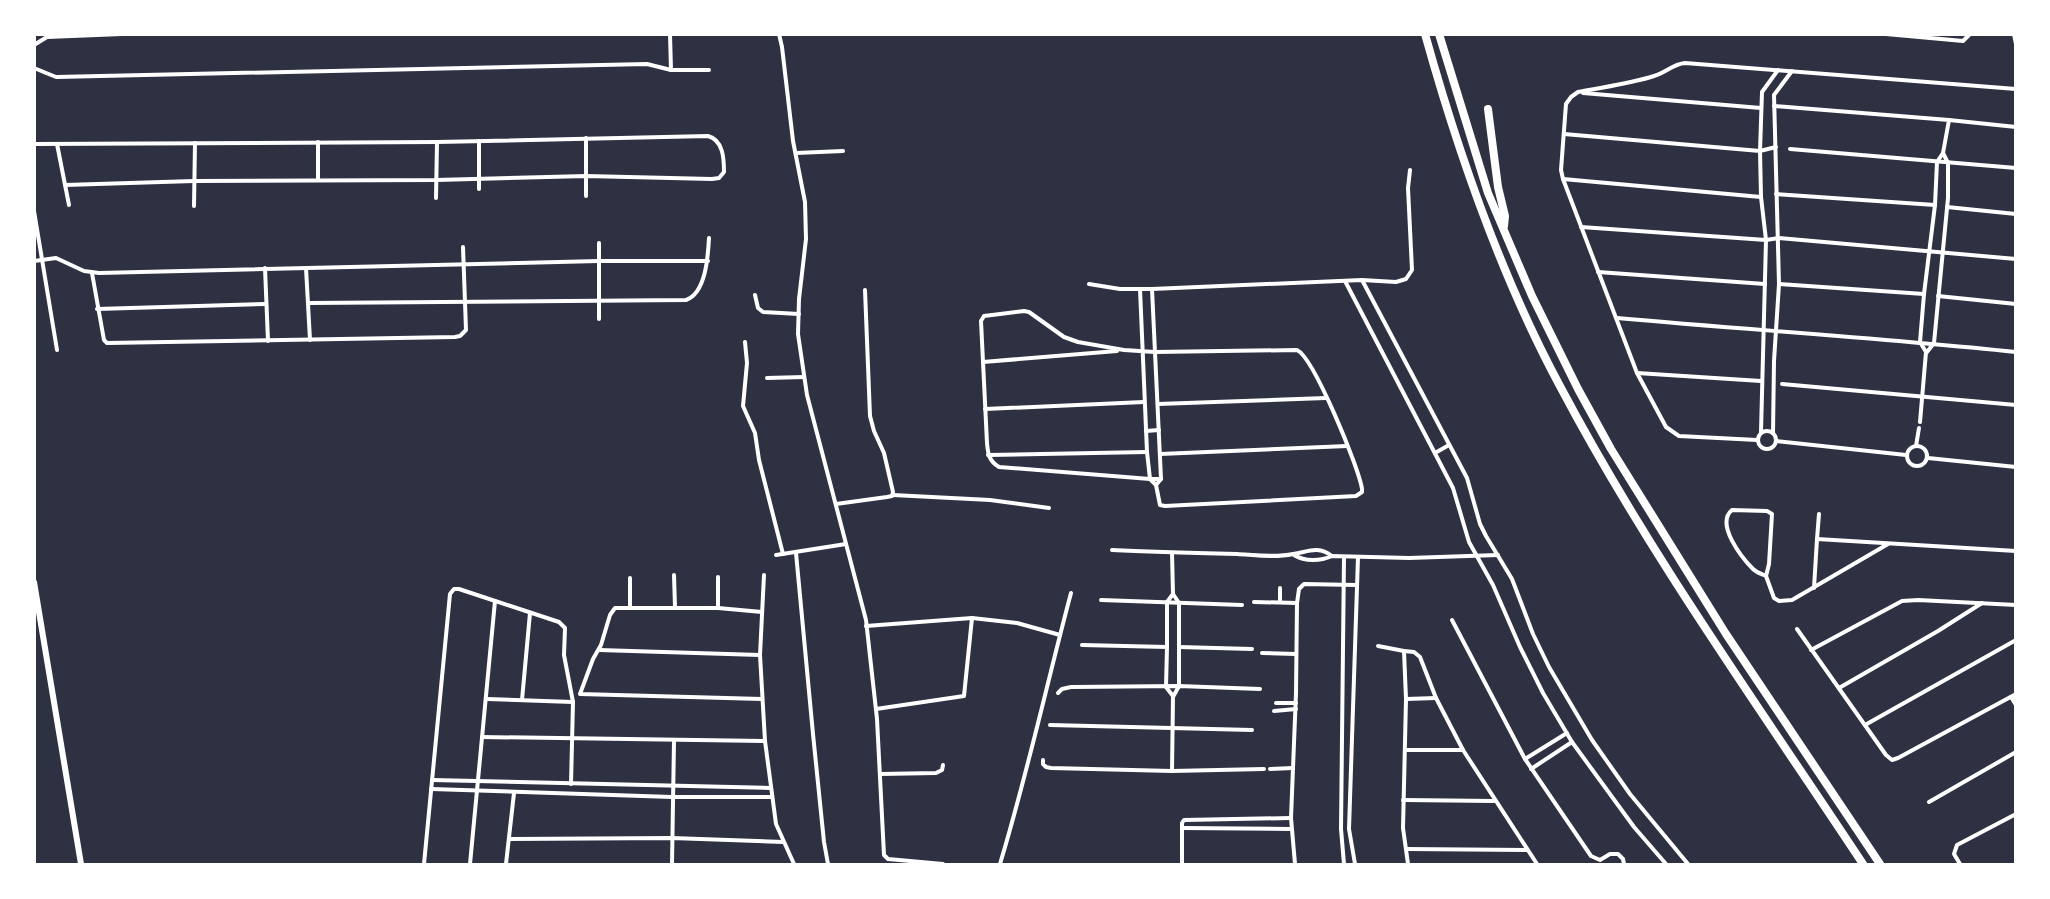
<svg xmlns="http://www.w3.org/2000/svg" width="2050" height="899" font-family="Poppins,sans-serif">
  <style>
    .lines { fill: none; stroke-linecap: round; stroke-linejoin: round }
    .minor { stroke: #fff; stroke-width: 4 }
    .secondary { stroke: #fff; stroke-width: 6 }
    .motorway { stroke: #fff; stroke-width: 8 }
  </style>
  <rect width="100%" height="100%" fill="#2d3142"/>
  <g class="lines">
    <!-- minor -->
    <g class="minor">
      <polyline points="670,34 671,70"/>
      <polyline points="779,34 782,47 793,141 805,202 806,239 799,299 798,334 807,395 866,620 877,719 884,855 888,859 943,864"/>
      <polyline points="1886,34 1963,41 1970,34"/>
      <polyline points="2014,34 2016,44"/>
      <polyline points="34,45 47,37 122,34"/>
      <polyline points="34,68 56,77 647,64 671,70 709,70"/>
      <polyline points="1583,93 1761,108"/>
      <polyline points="1774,106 1949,120 1943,153 1937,162 1935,205 1924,294 1920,342 1926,352 1920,422"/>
      <polyline points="1949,120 2016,127"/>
      <polyline points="1564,134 1760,151 1776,147"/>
      <polyline points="479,141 479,189"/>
      <polyline points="318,142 318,179"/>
      <path d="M34 144 437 142 708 136C723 140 724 158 724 172L719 178 712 179 586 176 436 180 194 181 65 185"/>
      <polyline points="57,144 69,205"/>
      <polyline points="1790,149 2016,168"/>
      <polyline points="796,153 843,151"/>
      <polyline points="1563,179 1761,197"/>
      <polyline points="1776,194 1935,205"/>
      <polyline points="586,196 586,138"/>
      <polyline points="436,198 437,142"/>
      <polyline points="194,206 195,143"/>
      <polyline points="1947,207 2016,214"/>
      <polyline points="34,211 57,350"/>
      <polyline points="1581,227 1766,240 1779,238 2016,259"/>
      <polyline points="34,261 56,258 84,271 99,273 599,261 708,261"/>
      <polyline points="265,268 268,341"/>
      <polyline points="306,268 310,340"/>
      <polyline points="1598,272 1765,284"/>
      <polyline points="92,273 104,340 107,343 455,337 460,336 466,330 463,247"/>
      <polyline points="1362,280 1467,478 1480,524 1486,536 1512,579 1533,634 1549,667 1592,740 1630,794 1688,864"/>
      <polyline points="1345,281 1453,488 1469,542 1493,585 1520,647 1543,693 1572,742 1634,827 1666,864"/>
      <polyline points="1089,284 1120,289 1152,289 1362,280 1396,282 1406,279 1412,270 1408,188 1410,170"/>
      <polyline points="1779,284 1924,294"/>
      <path d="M1140 289 1147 452 1150 479 1156 485 1160 505 1165 506 1356 496 1362 492V489C1359 468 1314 358 1297 350L1155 352 1124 350 1078 342 1064 337 1029 312 1024 311 984 316 981 321 987 443C988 454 989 461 999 467L1150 479H1161"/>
      <polyline points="1152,289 1161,479 1156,485"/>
      <polyline points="755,295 758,308 763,312 799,314"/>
      <polyline points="1938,296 2016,304"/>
      <path d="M308 303 686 300C706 293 708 256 709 238"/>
      <polyline points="97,309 266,304"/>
      <path d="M1617 318C1750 330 1883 338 2016 352"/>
      <polyline points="599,319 599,243"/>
      <polyline points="745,342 747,363 743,406 755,433 759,460 783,554"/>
      <polyline points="1927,352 1934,343 1948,198 1948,163 1943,153"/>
      <polyline points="983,362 1117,351"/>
      <polyline points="1637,373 1761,381"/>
      <polyline points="767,378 804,377"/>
      <polyline points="1782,384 2016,405"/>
      <polyline points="1158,404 1326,398"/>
      <polyline points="985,409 1144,402"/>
      <circle cx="1767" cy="440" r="9"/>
      <polyline points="1146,431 1159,430"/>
      <polyline points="1761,432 1766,240 1761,197 1760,151 1762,92 1778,70"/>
      <polyline points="1773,433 1774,361 1779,284 1774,95 1792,71"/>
      <path d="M1757 440 1679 436 1666 427 1637 373 1563 179 1561 170 1566 104 1571 97 1578 92C1603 87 1629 84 1654 76 1665 73 1673 64 1685 63L2016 89"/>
      <polyline points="1776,441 1906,455"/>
      <circle cx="1917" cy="456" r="10"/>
      <polyline points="1916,446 1919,428"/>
      <polyline points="1435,453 1449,445"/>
      <polyline points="1160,454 1347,446"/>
      <polyline points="988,455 1147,452"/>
      <polyline points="1928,458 2016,467"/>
      <polyline points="893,495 990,500 1049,508"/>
      <polyline points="836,504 887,497 892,496 893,492 884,453 874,431 870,416 865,290"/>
      <polyline points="1817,539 1819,514"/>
      <path d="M1112 550C1153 552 1195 553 1237 554 1255 555 1275 558 1293 554 1308 552 1317 545 1332 556"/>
      <polyline points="796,553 813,734 824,842 828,864"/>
      <polyline points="1172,553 1173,594 1179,603 1179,686 1173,697 1172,771"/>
      <polyline points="776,555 846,544"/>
      <path d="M1294 555C1305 562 1321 561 1332 556L1409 558 1498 555"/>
      <polyline points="1344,557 1341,829 1344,864"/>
      <polyline points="674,575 675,607"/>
      <polyline points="764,575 760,655 765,741 776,824 794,864"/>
      <path d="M1766 576C1762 574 1757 573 1753 569 1742 558 1715 524 1732 510L1767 511 1772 514 1769 564 1766 576 1774 598 1779 601 1792 600 1888 544"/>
      <polyline points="1280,588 1280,602"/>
      <polyline points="1814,588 1817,539 2016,551"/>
      <polyline points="1101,600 1242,605"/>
      <polyline points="1254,602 1297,603 1296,693 1291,818 1295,864"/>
      <polyline points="1297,603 1299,589 1304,584 1356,585"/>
      <polyline points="630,607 630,578"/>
      <polyline points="718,608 718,577"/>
      <polyline points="1452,620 1525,759 1591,856 1600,860 1610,854 1618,854 1623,859 1624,864"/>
      <polyline points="866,626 972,618 1017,623 1060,635"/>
      <polyline points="1797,629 1886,755 1892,760 1898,758 2016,694"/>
      <polyline points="1082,645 1167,647"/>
      <polyline points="1378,646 1404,651"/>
      <polyline points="1179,647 1252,649"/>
      <polyline points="599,650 760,655"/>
      <polyline points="1811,650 1902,601 1918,600 2016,605"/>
      <polyline points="1262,653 1296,654"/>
      <polyline points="1839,688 1938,631 1982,603"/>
      <polyline points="1058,693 1062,689 1071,687 1179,686 1260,689"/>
      <polyline points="1173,696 1166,687 1167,647 1167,602 1173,594"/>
      <polyline points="2011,697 2016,705"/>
      <polyline points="487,699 573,702"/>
      <polyline points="762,699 580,694 593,659 601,645 610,615 615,608 718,608 762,612"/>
      <polyline points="1406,699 1436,698"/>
      <polyline points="522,700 530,613"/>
      <polyline points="1276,703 1296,703"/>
      <polyline points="876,709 964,696 972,618"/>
      <polyline points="1274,711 1296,709"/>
      <polyline points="1050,725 1252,730"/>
      <polyline points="1865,725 2016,640"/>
      <polyline points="482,737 765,741"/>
      <polyline points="1405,750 1463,750"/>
      <polyline points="1525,759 1567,733"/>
      <polyline points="1043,760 1043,764 1046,767 1051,768 1172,771 1264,769"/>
      <polyline points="1270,769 1293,768"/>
      <polyline points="1531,769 1572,742"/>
      <polyline points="880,774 936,773 942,770 943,765"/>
      <polyline points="432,780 770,788"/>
      <polyline points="431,789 672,797 771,797"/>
      <polyline points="1403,800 1494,801"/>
      <polyline points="1929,802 2016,752"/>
      <polyline points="1182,828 1291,829"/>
      <polyline points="509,839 672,838 783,842"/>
      <polyline points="1406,849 1527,850"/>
      <polyline points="424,864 450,594 454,589 459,589 559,622 565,628 564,655 573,702 571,784"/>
      <polyline points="470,864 495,601"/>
      <polyline points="506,864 514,793"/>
      <polyline points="672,864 674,741"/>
      <path d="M1000 864C1027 775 1047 683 1071 593"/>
      <polyline points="1182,864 1182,823 1184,820 1290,818"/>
      <polyline points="1355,864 1349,829 1358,557"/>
      <polyline points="1408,864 1403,828 1406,699 1404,651 1414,652 1420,657 1436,698 1463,750 1537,864"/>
      <polyline points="1960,864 1954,854 1957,845 2016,814"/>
    </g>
    <!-- secondary -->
    <polyline class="secondary" points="34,582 81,864"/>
    <!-- motorway -->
    <g class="motorway">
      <path d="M1425 34C1459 156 1501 277 1561 388 1649 554 1760 708 1863 864"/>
      <polyline points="1439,34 1488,193 1532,296 1578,389 1611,449 1726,634 1880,864"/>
      <polyline points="1488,109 1498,187 1505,216 1504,226"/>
    </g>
  </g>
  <!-- border -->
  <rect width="2050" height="899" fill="none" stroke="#ffffff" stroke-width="72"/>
</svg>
